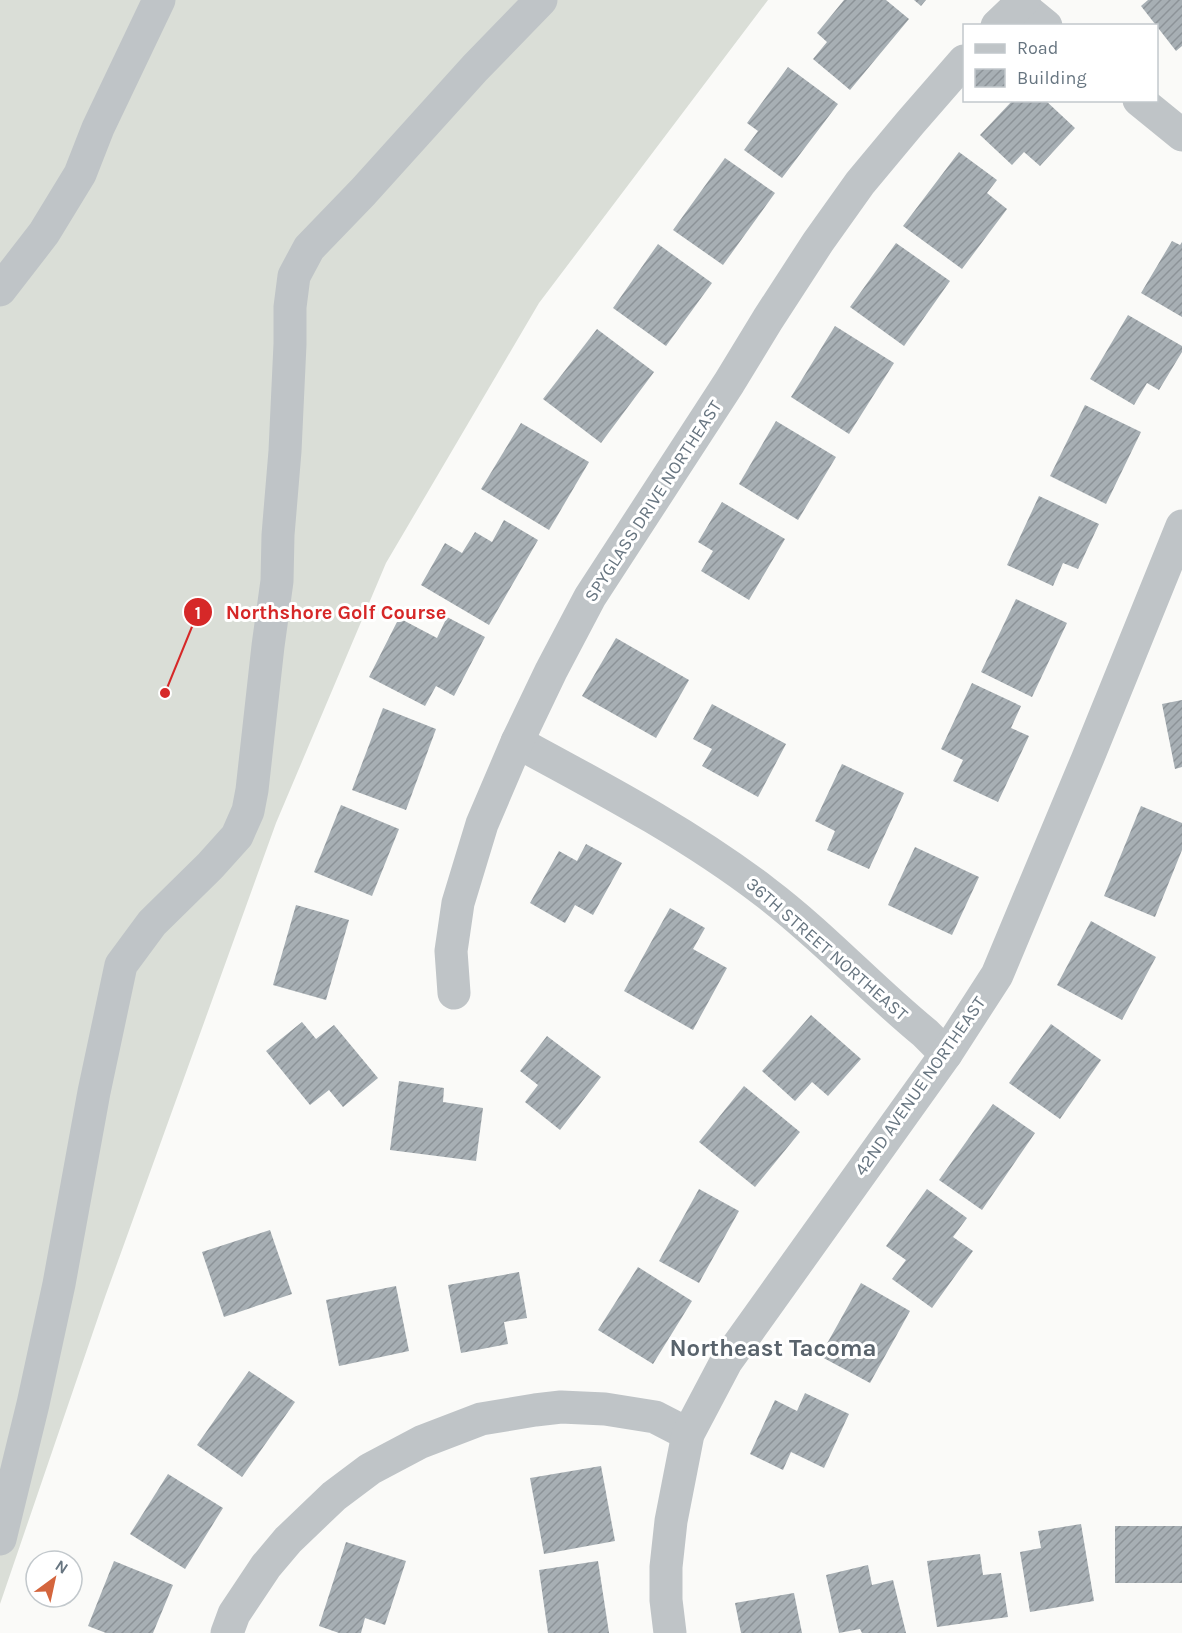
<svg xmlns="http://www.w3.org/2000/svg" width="1182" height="1633" font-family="Karla,sans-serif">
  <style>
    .grass { fill: #daded7 }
    .building { fill: url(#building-hatch) }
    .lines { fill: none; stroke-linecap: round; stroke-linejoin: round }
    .minor { stroke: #bfc4c7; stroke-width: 33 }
    .labels { text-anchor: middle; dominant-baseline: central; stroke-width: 6; stroke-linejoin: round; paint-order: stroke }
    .street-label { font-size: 18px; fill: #677580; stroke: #fff }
    .district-label { font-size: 24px; font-weight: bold; fill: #59636c; stroke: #fff }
    .leader { fill: none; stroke: #d62828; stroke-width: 2 }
    .callout-dot { fill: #d62828; stroke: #fff; stroke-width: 2 }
    .mark-label { font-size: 18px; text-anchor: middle; font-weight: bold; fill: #fff }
    .callout-label { font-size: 20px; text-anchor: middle; font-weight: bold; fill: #d62828; stroke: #fff; stroke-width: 6; stroke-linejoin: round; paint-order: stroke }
  </style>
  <defs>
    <pattern id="building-hatch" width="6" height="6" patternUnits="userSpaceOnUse" patternTransform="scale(1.5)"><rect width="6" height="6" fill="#a7afb4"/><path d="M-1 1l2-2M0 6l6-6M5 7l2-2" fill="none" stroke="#8c9398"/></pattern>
  </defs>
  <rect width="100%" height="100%" fill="#fafaf8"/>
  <!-- grass -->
  <polygon class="grass" points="0,0 768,0 539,303 386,563 276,823 105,1297 0,1604"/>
  <!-- building -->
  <g class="building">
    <polygon points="844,0 886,0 909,19 850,90 813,59 827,42 817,33"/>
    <polygon points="914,0 926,0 921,6"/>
    <polygon points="1148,0 1182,0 1182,46 1176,51 1141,6"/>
    <polygon points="788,67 838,104 782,178 744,150 758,131 747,123"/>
    <polygon points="1013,100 1045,100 1075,128 1040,166 1024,152 1012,165 980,135"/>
    <polygon points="959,152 997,180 987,193 1007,209 962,269 903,226"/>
    <polygon points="725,158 775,193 723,265 673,230"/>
    <polygon points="1172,241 1180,245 1182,242 1182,317 1141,293"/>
    <polygon points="896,243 950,281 904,346 850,307"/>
    <polygon points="658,244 712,283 666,346 613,308"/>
    <polygon points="1128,315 1182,346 1182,352 1159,390 1147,383 1134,405 1090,379"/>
    <polygon points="835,326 894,363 849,434 791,397"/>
    <polygon points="597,329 654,372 601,443 543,399"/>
    <polygon points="1085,405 1141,432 1106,504 1050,476"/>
    <polygon points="776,421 836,457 798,520 739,484"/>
    <polygon points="521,423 589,462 549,530 481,489"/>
    <polygon points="1039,496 1099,524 1078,569 1063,563 1053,586 1007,565"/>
    <polygon points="722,502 785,539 749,600 701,571 713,551 698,542"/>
    <polygon points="504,520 538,540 489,625 421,585 445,543 462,553 475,532 492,542"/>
    <polygon points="1016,599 1067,623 1032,697 981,672"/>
    <polygon points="447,617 485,637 454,696 436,686 425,706 369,677 399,618 437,638"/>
    <polygon points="616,638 689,680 656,738 582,696"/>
    <polygon points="972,683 1021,706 1011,728 1029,736 998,802 953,781 963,760 941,749"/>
    <polygon points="1182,700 1182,767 1175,769 1162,704"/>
    <polygon points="712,704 786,744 758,797 702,766 712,749 693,739"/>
    <polygon points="383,708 436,729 406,810 352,790"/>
    <polygon points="842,764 904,793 869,869 827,850 835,831 815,821"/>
    <polygon points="341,805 399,829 372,896 314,872"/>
    <polygon points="1141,806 1182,823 1182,850 1155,917 1104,896"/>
    <polygon points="586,844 622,863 593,915 575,905 565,923 530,903 559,851 577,861"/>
    <polygon points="915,847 979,877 952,935 888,905"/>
    <polygon points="296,905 349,920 326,1000 273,985"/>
    <polygon points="670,908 705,928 693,949 727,968 693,1030 624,991"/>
    <polygon points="1091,921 1156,957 1122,1020 1057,985"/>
    <polygon points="811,1015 861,1059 828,1096 812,1082 795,1101 762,1071"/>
    <polygon points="302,1022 316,1039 334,1025 378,1078 343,1107 329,1090 310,1105 266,1051"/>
    <polygon points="1051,1024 1101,1060 1060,1119 1009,1083"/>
    <polygon points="547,1036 601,1077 560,1130 525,1102 538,1085 520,1071"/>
    <polygon points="399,1081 444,1088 443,1102 483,1108 476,1161 390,1150"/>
    <polygon points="744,1086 800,1132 755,1187 699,1142"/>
    <polygon points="993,1104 1035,1133 982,1210 939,1180"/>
    <polygon points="699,1189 739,1211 699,1283 659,1261"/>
    <polygon points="927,1189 967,1218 953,1237 973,1251 932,1308 892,1279 906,1260 886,1246"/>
    <polygon points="270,1230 292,1294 224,1317 202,1252"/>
    <polygon points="638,1267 692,1301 653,1364 598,1330"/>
    <polygon points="519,1272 527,1318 504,1322 508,1344 461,1353 448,1285"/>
    <polygon points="861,1283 910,1311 870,1383 820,1356"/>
    <polygon points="396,1286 409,1351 339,1366 326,1300"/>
    <polygon points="249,1371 295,1402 242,1477 197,1445"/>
    <polygon points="805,1393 849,1414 824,1468 791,1452 783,1470 750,1454 775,1400 797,1411"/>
    <polygon points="601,1466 615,1541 544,1554 530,1478"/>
    <polygon points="168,1474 223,1508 185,1569 130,1534"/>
    <polygon points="1081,1524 1094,1601 1030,1612 1020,1552 1041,1548 1038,1531"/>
    <rect x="1115" y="1526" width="67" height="57"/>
    <polygon points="346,1542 406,1561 385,1625 365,1618 361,1633 339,1633 319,1626"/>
    <polygon points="980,1554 983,1575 1001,1573 1008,1617 937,1627 927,1561"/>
    <polygon points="114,1561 173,1585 153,1633 106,1633 88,1626"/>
    <polygon points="598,1561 609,1633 548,1633 539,1570"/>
    <polygon points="868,1565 872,1585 893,1580 906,1633 862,1633 860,1629 839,1633 826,1575"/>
    <polygon points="794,1593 802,1633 741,1633 735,1603"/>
  </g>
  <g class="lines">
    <!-- minor -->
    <g class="minor">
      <polyline points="1019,4 1046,26"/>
      <polyline points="997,26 1024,0"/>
      <polyline points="1139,100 1182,135"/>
      <polyline points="0,290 44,233 80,174 98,128 159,0"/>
      <path d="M517 742C602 788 688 833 765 892 822 935 870 988 925 1033L946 1054"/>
      <polyline points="454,993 451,951 458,903 482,824 517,742 551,671 590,597 729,383 768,319 818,242 860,183 910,123 964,61"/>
      <polyline points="0,1539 33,1404 59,1284 94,1092 121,965 152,923 210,866 237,836 248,811 252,790 268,646 277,581 278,535 285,451 290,344 290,307 294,276 309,248 363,192 475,68 541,0"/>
      <polyline points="227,1633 234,1614 266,1566 288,1540 334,1496 370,1469 421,1442 481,1419 535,1410 561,1407 605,1409 655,1417 688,1434"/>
      <polyline points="670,1633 666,1600 666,1567 671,1521 688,1434 726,1362 946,1054 997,975 1087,760 1182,526"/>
    </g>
  </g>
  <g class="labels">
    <!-- street labels -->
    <g class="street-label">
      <text transform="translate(653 501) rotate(-57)">SPYGLASS DRIVE NORTHEAST</text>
      <text transform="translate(827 949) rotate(41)">36TH STREET NORTHEAST</text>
      <text transform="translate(920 1086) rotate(-55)">42ND AVENUE NORTHEAST</text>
    </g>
    <!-- district labels -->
    <g class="district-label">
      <text x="773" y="1348">Northeast Tacoma</text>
    </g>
  </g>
  <!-- callouts -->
  <path class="leader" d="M165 693L198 612"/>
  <g class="callout-dot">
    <circle cx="165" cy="693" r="6"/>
    <circle cx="198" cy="612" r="15"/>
  </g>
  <g class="mark-label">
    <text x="198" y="619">1</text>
  </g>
  <g class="callout-label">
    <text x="336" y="619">Northshore Golf Course</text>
  </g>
  <!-- legend -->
  <rect x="963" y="24" width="195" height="78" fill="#ffffff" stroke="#c2c8cc" stroke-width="1.5"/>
  <rect x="975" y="44" width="30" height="9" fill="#bfc4c7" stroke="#c2c8cc" stroke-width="1.5"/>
  <text x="1017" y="54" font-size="18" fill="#677580">Road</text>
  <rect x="975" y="69" width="30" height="18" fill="url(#building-hatch)" stroke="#c2c8cc" stroke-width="1.5"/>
  <text x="1017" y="84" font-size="18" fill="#677580">Building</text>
  <!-- north arrow -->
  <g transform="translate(54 1579) rotate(33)"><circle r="28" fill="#ffffff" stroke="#c2c8cc" stroke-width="1.5"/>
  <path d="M0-4.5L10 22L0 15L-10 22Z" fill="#d4653d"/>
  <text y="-9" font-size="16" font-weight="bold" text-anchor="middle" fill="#677580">N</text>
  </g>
</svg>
